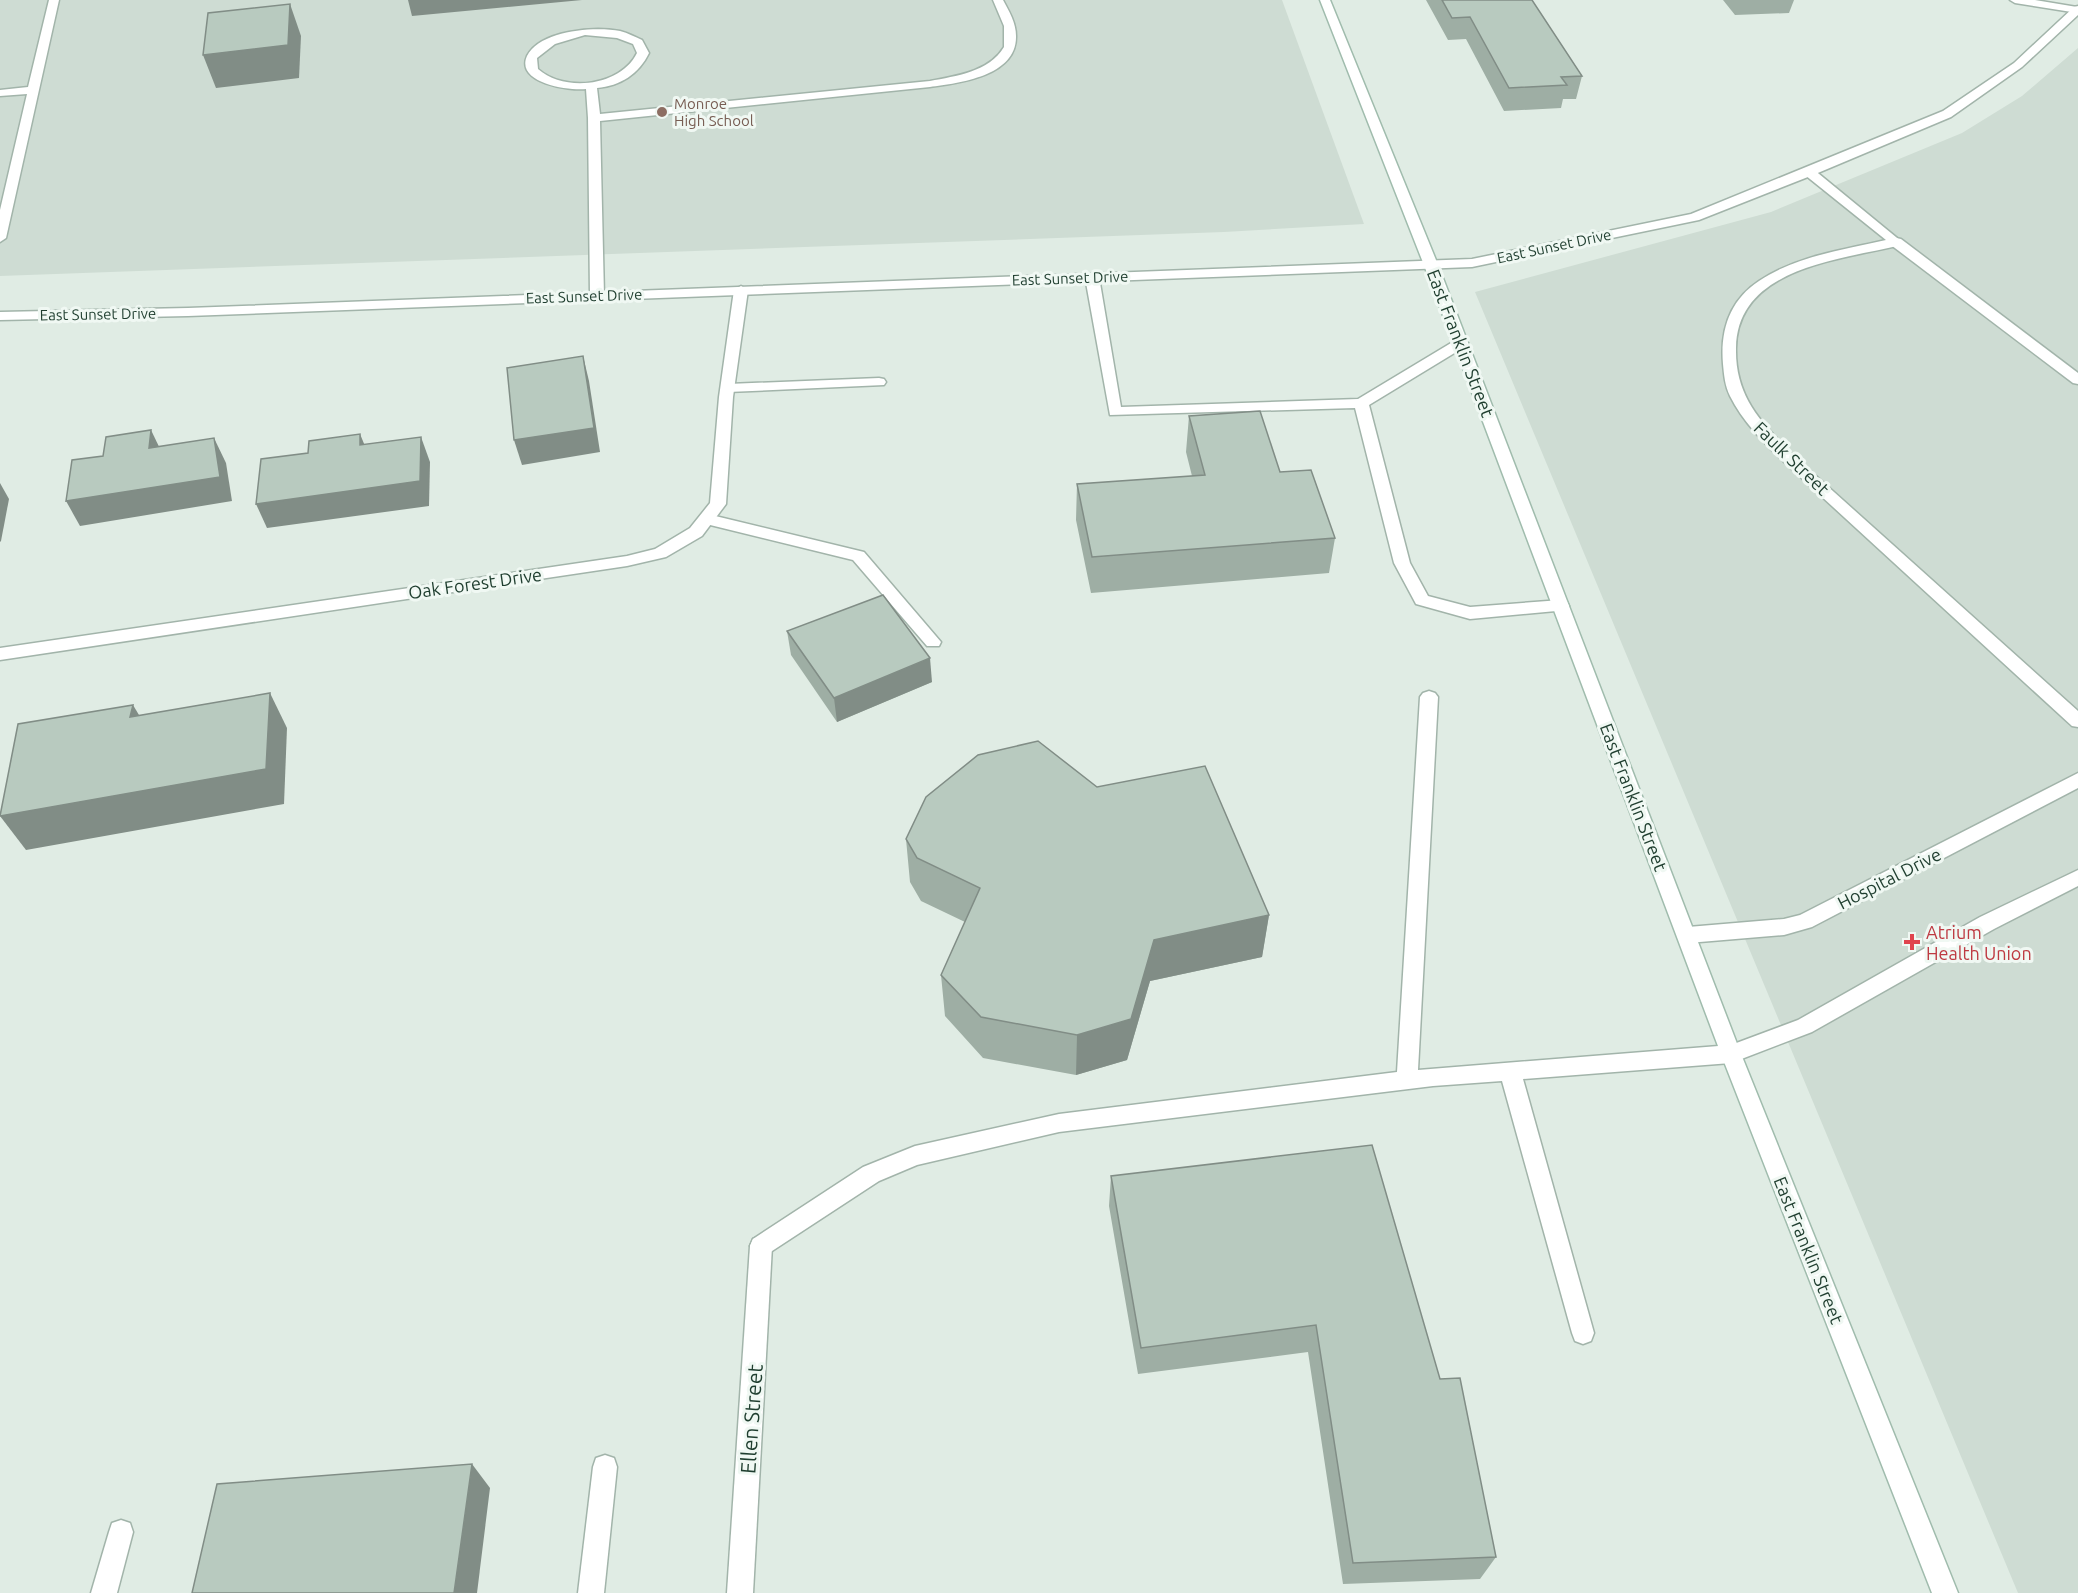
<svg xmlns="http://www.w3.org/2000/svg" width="2078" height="1593" font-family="Ubuntu,sans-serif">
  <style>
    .built { fill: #cedcd3 }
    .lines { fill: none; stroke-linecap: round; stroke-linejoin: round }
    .service-casing { stroke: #a2b4aa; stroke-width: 3 }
    .minor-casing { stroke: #a2b4aa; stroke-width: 3 }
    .tertiary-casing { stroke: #a2b4aa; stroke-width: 3 }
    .secondary-casing { stroke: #a0bcad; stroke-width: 3 }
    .service { fill: #fff; fill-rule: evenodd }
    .minor { fill: #fff; fill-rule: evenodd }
    .tertiary { fill: #fff; fill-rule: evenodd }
    .secondary { fill: #fff; fill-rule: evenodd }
    .wall { fill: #9eaea4 }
    .shaded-wall { fill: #818d86 }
    .building { fill: #b8cabf; stroke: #818d86; stroke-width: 1.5 }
    .education-dot { fill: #8d6e63; stroke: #f0f8f3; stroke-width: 2 }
    .health-dot { fill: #e0444e; stroke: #f0f8f3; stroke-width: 2 }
    .labels { text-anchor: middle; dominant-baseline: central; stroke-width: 6; stroke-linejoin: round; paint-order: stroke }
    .far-education-label { font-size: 15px; fill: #785e54; stroke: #f0f8f3; text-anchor: start }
    .far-street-label { font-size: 15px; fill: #1f3e2f; stroke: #f0f8f3 }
    .street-label { font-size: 18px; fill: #1f3e2f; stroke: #f0f8f3 }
    .health-label { font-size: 18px; fill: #be3a42; stroke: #f0f8f3; text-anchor: start }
    .near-street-label { font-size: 21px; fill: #1f3e2f; stroke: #f0f8f3 }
  </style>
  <rect width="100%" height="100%" fill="#e0ece4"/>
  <!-- built -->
  <g class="built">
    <polygon points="0,0 1282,0 1364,224 1224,232 0,276"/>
    <polygon points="2078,48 2078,1593 2018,1593 1475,292 1771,212 1962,133 2022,96"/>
  </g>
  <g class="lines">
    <!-- service casing -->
    <g class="service-casing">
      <g id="service">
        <polygon points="49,0 59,0 6,238 0,242 0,210 27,94 0,96 0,90 28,87"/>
        <path d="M993 0H1003C1009 11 1016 23 1016 36 1017 76 960 83 930 87L600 121 604 296 602 299H592L590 296 588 118 586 89C569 91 515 83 527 56 540 30 595 26 620 31 628 33 635 37 642 40L649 53C639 74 620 86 597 88L600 114 930 81C956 76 989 72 1004 47V26ZM585 35 617 38 633 44 637 53C621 86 565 93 538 69L537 58 555 44Z"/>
        <polygon points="2010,0 2035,0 2077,7 2078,13 2015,3"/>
        <polygon points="1896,238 1901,239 2078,373 2078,384 2073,383 1891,245 1890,242"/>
        <polygon points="1092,273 1099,277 1121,407 1358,399 1456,340 1466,340 1468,343 1466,346 1369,405 1410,563 1428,596 1470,607 1561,600 1567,602 1569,606 1567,610 1470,619 1416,604 1394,563 1355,408 1110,415 1085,277"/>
        <polygon points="879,378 884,379 886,382 884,385 728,392 721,388 728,384"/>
        <polygon points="707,514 864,552 941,642 939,646 927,646 853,560 702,523 699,519"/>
        <polygon points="1429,691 1435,693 1438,697 1418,1070 1731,1045 1798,1020 1980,917 2078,870 2078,886 1994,929 1812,1032 1731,1063 1523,1079 1594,1333 1591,1341 1583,1344 1575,1341 1572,1333 1502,1081 1433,1086 1059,1132 917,1165 879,1181 769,1253 761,1256 753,1253 750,1246 753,1239 863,1167 915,1146 1059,1114 1397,1072 1420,697 1423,693"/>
        <polygon points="2078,773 2078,788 1812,927 1784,935 1688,943 1681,941 1678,935 1681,929 1688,927 1784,919 1800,915"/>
        <polygon points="605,1455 614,1458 617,1467 604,1593 578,1593 593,1467 596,1458"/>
        <polygon points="121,1520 130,1523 133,1532 117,1593 91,1593 109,1532 112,1523"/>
      </g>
    </g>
    <!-- minor casing -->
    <g class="minor-casing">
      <g id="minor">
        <path d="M1809 168 1813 169 1902 242 1901 245C1841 260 1737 267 1736 348 1735 398 1762 423 1795 457L2078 711V727L2072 726 1785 463C1764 443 1743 422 1730 396 1725 386 1724 375 1723 364 1720 330 1730 300 1759 281 1796 256 1843 250 1886 240L1805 175 1803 172 1805 169Z"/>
        <polygon points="741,286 748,290 733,397 726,504 702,536 666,557 627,566 0,660 0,648 627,556 655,549 690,528 710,503 719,397 734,290"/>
        <polygon points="761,1236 769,1239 772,1246 753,1593 727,1593 750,1246 753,1239"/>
      </g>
    </g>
    <!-- tertiary casing -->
    <g class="tertiary-casing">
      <polygon id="tertiary" points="2078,6 2078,15 2022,67 1951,117 1813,175 1699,220 1472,267 188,316 0,320 0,312 188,308 1472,259 1691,214 1943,111 2014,63 2074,7"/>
    </g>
    <!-- secondary casing -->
    <g class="secondary-casing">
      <polygon id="secondary" points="1320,0 1330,0 1438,265 1741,1054 1958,1593 1932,1593 1721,1054 1424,265"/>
    </g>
    <!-- service -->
    <use href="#service" class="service"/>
    <!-- minor -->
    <use href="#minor" class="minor"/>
    <!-- tertiary -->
    <use href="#tertiary" class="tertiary"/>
    <!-- secondary -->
    <use href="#secondary" class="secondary"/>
  </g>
  <!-- wall -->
  <g class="wall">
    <polygon points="1426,0 1532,0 1582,76 1576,99 1563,99 1561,108 1504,111 1466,39 1448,40"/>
    <polygon points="1723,0 1794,0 1789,13 1735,15"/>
    <polygon points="1189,416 1280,472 1335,538 1329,573 1091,593 1076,520 1077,484 1192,476 1186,452"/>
    <polygon points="787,631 932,682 837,722 791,655"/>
    <polygon points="1097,787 1269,915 1262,957 1150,981 1127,1060 1076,1075 983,1058 945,1016 941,975 965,922 921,901 910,882 906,839"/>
    <polygon points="1111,1176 1440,1379 1496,1557 1480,1579 1343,1584 1308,1352 1138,1374 1109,1206"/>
  </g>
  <!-- shaded-wall -->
  <g class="shaded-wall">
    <polygon points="408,0 582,0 412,16"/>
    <polygon points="290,4 301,36 299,78 216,88 203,55"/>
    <polygon points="583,356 589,381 600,452 522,465 514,440"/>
    <polygon points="151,430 163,455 149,448"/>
    <polygon points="360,434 370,458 360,445"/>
    <polygon points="421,437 430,462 429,506 267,528 256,504"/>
    <polygon points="214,438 226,463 232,501 80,526 66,501"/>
    <polygon points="0,483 9,499 1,541 0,542"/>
    <polygon points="930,658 932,682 837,722 834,698"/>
    <polygon points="270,693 287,728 284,804 26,850 0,816"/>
    <polygon points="133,705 154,740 130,717"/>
    <polygon points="1269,915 1262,957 1150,981 1127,1060 1076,1075 1077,1035 1154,940"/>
    <polygon points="472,1464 490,1488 477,1593 454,1593"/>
  </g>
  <!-- building -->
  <g class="building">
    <polygon points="1442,0 1532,0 1582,76 1561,77 1567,85 1509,88 1470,17 1452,18"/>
    <polygon points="290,4 288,45 203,55 208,13"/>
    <polygon points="583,356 594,428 514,440 507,368"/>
    <polygon points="1260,411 1280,472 1311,470 1335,538 1092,557 1077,484 1205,475 1189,416"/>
    <polygon points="151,430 149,448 214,438 220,477 66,501 72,460 103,456 106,437"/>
    <polygon points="360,434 360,445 421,437 420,481 256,504 261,459 308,453 309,441"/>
    <polygon points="883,595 930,658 834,698 787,631"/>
    <polygon points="270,693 266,769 0,816 18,724 133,705 130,717"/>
    <polygon points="1038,741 1097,787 1205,766 1269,915 1154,940 1131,1019 1077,1035 981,1017 941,975 980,888 917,858 906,839 926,797 978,755"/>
    <polygon points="1372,1145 1440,1379 1460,1378 1496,1557 1353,1563 1316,1325 1141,1348 1111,1176"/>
    <polygon points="472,1464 454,1593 192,1593 217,1484"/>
  </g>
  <!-- markers -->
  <circle class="education-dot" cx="662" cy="112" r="6"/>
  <path class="health-dot" d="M1909 933h6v6h6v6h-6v6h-6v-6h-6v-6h6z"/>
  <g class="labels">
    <!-- far-education labels -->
    <g class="far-education-label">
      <text x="674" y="103">Monroe<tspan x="674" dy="17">High School</tspan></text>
    </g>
    <!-- far-street labels -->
    <g class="far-street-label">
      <text transform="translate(1554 246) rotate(-12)">East Sunset Drive</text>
      <text transform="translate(1070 278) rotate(-2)">East Sunset Drive</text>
      <text transform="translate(584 296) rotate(-2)">East Sunset Drive</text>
      <text transform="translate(98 314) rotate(-1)">East Sunset Drive</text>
    </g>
    <!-- street labels -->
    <g class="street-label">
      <text transform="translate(1461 343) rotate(69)">East Franklin Street</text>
      <text transform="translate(1792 458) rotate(44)">Faulk Street</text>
      <text transform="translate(475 583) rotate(-8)">Oak Forest Drive</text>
      <text transform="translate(1634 797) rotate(69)">East Franklin Street</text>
      <text transform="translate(1889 878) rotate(-27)">Hospital Drive</text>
      <text transform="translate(1809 1250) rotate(68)">East Franklin Street</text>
    </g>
    <!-- health labels -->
    <g class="health-label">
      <text x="1926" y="932">Atrium<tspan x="1926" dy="21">Health Union</tspan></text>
    </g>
    <!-- near-street labels -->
    <g class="near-street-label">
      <text transform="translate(751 1419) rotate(-86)">Ellen Street</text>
    </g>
  </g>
</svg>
